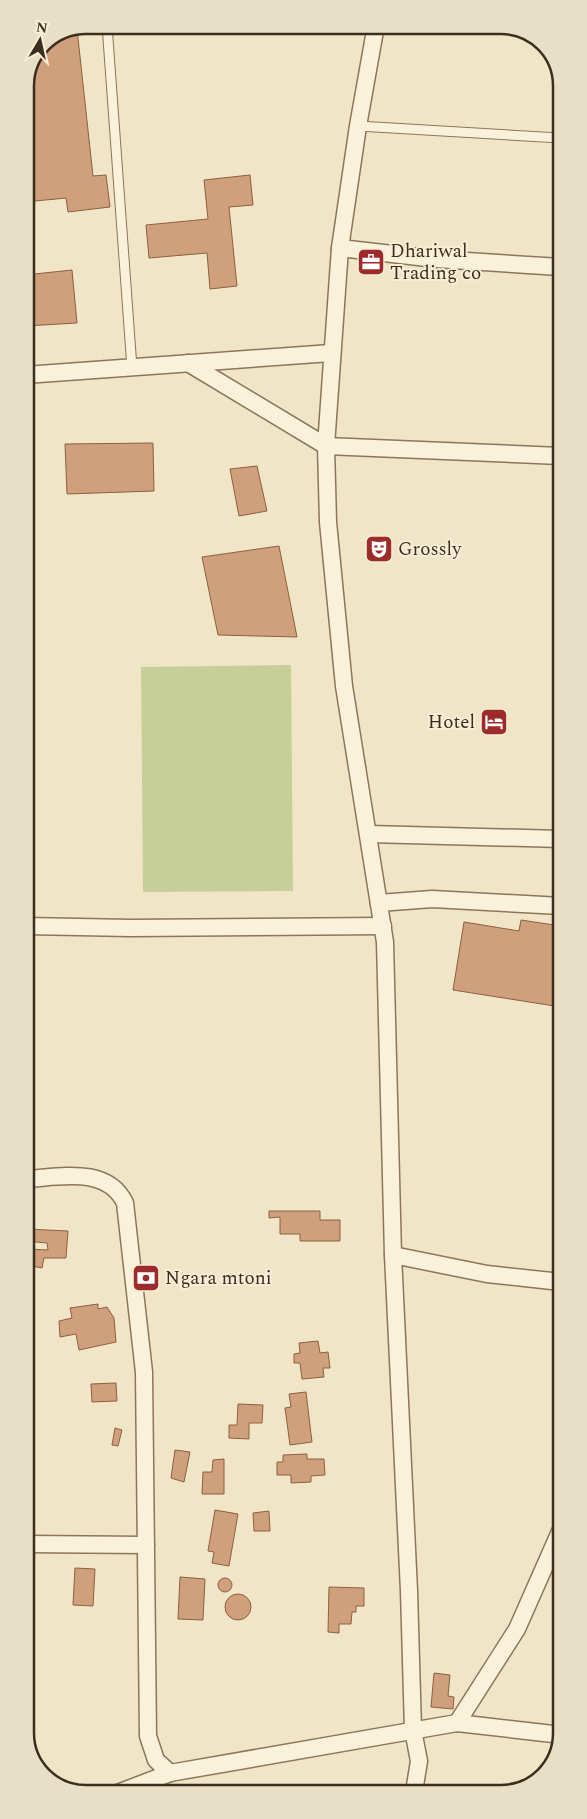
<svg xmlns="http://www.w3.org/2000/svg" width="587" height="1819" font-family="Spectral,serif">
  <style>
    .green { fill: #c7cf99 }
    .building { fill: #cfa07b; stroke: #8c6040 }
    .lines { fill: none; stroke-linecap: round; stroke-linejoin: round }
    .lane-casing { stroke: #8c765b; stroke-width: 11 }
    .street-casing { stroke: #8c765b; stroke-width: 19 }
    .lane { stroke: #faf1da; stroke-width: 9 }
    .street { stroke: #faf1da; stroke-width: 16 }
    .labels { text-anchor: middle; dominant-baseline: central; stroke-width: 4; stroke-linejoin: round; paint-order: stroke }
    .poi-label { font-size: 19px; fill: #3c2e1f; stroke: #f7eed6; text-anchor: start }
    .rim { fill: none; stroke: #3c2e1f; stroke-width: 2.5 }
  </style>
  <rect width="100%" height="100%" fill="#f0e5c6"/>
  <!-- green -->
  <polygon class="green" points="291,665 293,891 143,892 141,667"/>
  <!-- building -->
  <g class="building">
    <polygon points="77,29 93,176 106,175 110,207 68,212 66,198 25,202 25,82 43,43"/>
    <polygon points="250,175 253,205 229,207 237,286 210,289 207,253 149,258 146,225 208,219 204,180"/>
    <polygon points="560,179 560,249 555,249"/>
    <polygon points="72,270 77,323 25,326 25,275"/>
    <polygon points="153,443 154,491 67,494 65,444"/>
    <polygon points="257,466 267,511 239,516 230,469"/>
    <polygon points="279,546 297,637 218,635 202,557"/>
    <polygon points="521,920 561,926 561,1007 453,990 464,922 519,931"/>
    <polygon points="269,1211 320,1211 320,1220 340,1220 340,1241 300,1241 300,1234 280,1234 280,1217 269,1218"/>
    <polygon points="26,1229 68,1231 66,1258 44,1258 42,1268 26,1265 26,1249 48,1250 47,1243 26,1241"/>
    <polygon points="98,1304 98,1309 107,1307 114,1318 116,1342 79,1350 76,1334 60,1337 59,1321 72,1318 70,1308"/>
    <polygon points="318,1341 320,1353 328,1352 330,1368 323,1368 324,1377 302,1379 300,1363 294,1363 294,1354 300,1353 299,1343"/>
    <polygon points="116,1383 117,1401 92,1402 91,1384"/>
    <polygon points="306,1392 312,1442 290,1445 285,1408 291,1407 289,1394"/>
    <polygon points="238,1404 263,1405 262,1423 249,1423 249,1439 229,1438 229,1425 237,1425"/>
    <polygon points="115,1428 122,1430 118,1446 112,1445"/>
    <polygon points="175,1450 190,1452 184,1482 171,1478"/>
    <polygon points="307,1454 307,1459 324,1459 325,1475 311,1476 311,1482 291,1483 291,1475 277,1475 277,1462 283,1462 283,1455"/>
    <polygon points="224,1459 224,1494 202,1494 203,1472 212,1472 213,1460"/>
    <polygon points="215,1510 238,1514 229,1566 212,1563 214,1552 208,1551"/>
    <polygon points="269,1511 270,1531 254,1531 253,1513"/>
    <polygon points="75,1568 95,1569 93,1606 73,1605"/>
    <polygon points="180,1577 205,1579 203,1620 178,1619"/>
    <circle cx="225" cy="1585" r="7"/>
    <polygon points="329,1587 364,1588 364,1606 356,1606 356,1612 352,1612 351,1624 339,1624 339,1633 328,1632"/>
    <circle cx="238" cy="1607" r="13"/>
    <polygon points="434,1673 450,1675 448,1696 454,1697 453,1709 431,1707"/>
  </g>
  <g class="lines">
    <!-- lane casing -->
    <g class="lane-casing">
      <g id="lane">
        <polyline points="107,25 132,368"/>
        <polyline points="358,126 560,138"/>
      </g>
    </g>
    <!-- street casing -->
    <g class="street-casing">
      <g id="street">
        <polyline points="376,25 358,126 340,248 326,446 328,522 344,686 385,942 393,1255 409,1591 413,1730 419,1761 414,1792"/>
        <polyline points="340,248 436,259 560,267"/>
        <polyline points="188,363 326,446 560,456"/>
        <polyline points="25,375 331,353"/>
        <polyline points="369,834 561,839"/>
        <polyline points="379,903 432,899 561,906"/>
        <polyline points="26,926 131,928 383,926"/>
        <path d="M26 1179C61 1177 107 1166 125 1203L144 1372 148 1736 156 1760 170 1773"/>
        <polyline points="393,1255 487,1274 561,1282"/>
        <polyline points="27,1544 146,1545"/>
        <polyline points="457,1723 517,1629 562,1527"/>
        <polyline points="115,1794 170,1773 457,1723 562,1735"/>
      </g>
    </g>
    <!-- lane -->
    <use href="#lane" class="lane"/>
    <!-- street -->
    <use href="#street" class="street"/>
  </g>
  <!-- icons -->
  <defs>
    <g id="office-square" transform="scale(1.4375)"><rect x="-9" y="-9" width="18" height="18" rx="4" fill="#9d2b29" stroke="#f7eed6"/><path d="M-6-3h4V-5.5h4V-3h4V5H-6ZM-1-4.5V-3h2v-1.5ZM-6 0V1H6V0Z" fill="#fff"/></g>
    <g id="theatre-square" transform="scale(1.4375)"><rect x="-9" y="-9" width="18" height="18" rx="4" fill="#9d2b29" stroke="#f7eed6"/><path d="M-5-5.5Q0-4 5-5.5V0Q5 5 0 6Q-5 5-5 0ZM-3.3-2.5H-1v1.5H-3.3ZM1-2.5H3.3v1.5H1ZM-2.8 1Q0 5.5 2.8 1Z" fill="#fff"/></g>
    <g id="hotel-square" transform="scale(1.4375)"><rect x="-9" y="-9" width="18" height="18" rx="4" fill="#9d2b29" stroke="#f7eed6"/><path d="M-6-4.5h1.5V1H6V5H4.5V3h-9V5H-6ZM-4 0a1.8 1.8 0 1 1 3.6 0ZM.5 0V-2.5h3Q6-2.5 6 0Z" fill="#fff"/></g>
    <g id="bank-square" transform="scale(1.4375)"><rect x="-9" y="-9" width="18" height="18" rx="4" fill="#9d2b29" stroke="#f7eed6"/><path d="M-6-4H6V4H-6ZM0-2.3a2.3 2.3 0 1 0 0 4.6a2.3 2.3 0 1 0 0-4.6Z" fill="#fff"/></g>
  </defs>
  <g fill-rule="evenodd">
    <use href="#office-square" x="371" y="262"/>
    <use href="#theatre-square" x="379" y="549"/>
    <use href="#hotel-square" x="494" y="722"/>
    <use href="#bank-square" x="146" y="1278"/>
  </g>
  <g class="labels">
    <!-- poi labels -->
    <g class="poi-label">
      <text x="390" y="251">Dhariwal<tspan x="390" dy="22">Trading co</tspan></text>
      <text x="398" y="549">Grossly</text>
      <text x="475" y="722" text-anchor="end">Hotel</text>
      <text x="165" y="1278">Ngara mtoni</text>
    </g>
  </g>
  <!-- crop -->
  <path d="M0 0H587V1819H0ZM86 34H501A52 52 0 0 1 553 86V1733A52 52 0 0 1 501 1785H86A52 52 0 0 1 34 1733V86A52 52 0 0 1 86 34Z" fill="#e8dfc7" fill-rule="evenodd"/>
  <path class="rim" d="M86 34H501A52 52 0 0 1 553 86V1733A52 52 0 0 1 501 1785H86A52 52 0 0 1 34 1733V86A52 52 0 0 1 86 34Z"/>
  <!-- north arrow -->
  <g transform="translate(40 40) rotate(9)" stroke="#f7eed6" stroke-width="4" paint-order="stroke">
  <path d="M0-4L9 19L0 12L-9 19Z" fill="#3c2e1f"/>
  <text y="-8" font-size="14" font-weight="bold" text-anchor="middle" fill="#3c2e1f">N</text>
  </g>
</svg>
